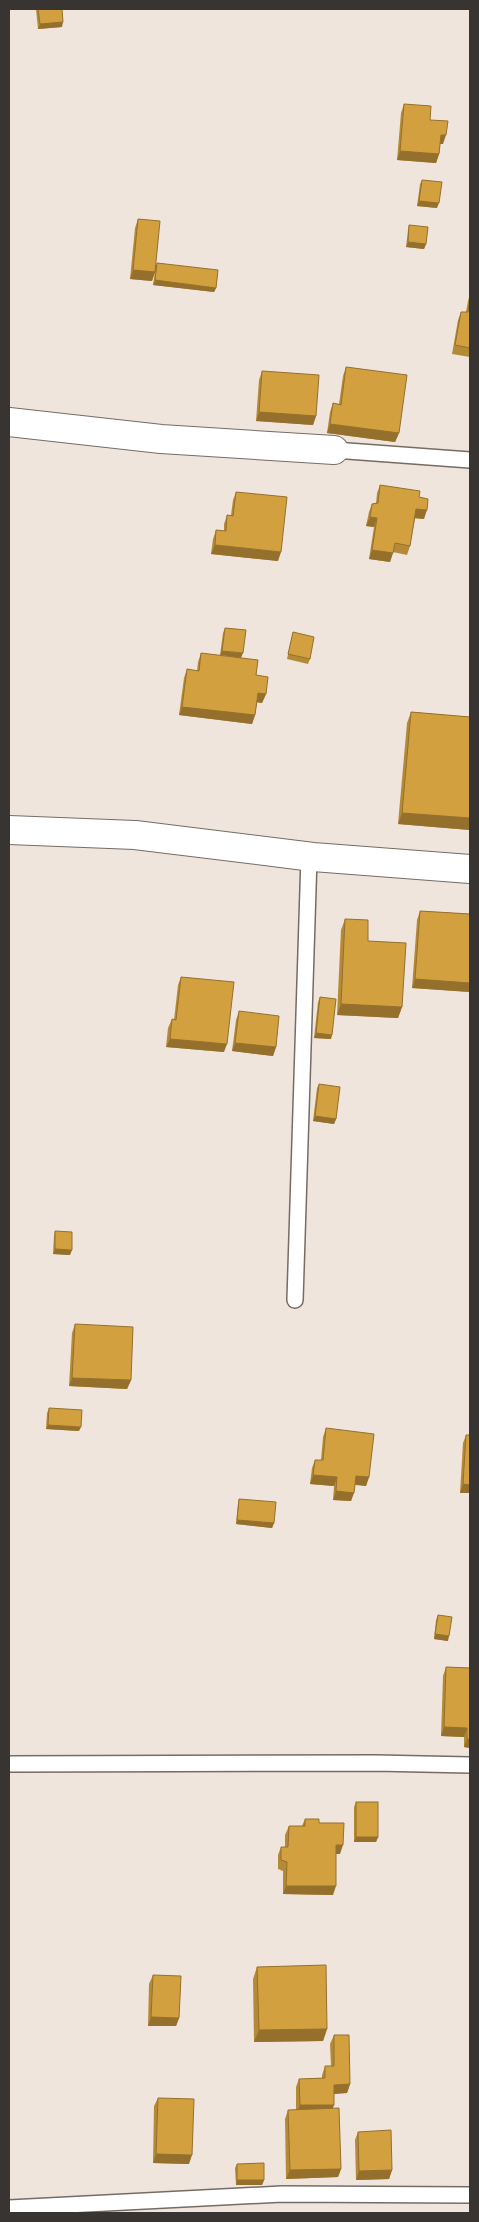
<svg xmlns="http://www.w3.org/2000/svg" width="479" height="2222" font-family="'PT Sans Narrow',sans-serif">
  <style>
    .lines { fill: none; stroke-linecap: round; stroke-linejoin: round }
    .lane-casing { stroke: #756c65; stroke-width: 18 }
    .street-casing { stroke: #756c65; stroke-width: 30 }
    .lane { stroke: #fff; stroke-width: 15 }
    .street { stroke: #fff; stroke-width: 28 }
    .wall { fill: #b58a36 }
    .shaded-wall { fill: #94702c }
    .building { fill: #d3a03f; stroke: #94702c }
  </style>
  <rect width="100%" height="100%" fill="#efe5dd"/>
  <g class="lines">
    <!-- lane casing -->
    <g class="lane-casing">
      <g id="lane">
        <polyline points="334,450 470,460"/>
        <polyline points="295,1300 309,857"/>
        <polyline points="9,1764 375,1763 470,1765"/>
        <polyline points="9,2208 282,2194 470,2195"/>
      </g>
    </g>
    <!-- street casing -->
    <g class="street-casing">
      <g id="street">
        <polyline points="9,422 161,439 334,450"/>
        <polyline points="9,830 135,835 313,857 470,869"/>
      </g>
    </g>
    <!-- lane -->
    <use href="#lane" class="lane"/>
    <!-- street -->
    <use href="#street" class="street"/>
  </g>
  <!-- wall -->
  <g class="wall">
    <polygon points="36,9 62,9 62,27 38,29"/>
    <polygon points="404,104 430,120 443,144 440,144 439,154 436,163 397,160 401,113"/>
    <polygon points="422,180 437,208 417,206 420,184"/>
    <polygon points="138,219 156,268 157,263 216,288 214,292 153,285 155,272 152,281 130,279 135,228"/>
    <polygon points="409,225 426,244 424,249 406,247 408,230"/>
    <polygon points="470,294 470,357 452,354 458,320 461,312 466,312 468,301"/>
    <polygon points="346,367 399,433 395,442 327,433 330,412 333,403 339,404 343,376"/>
    <polygon points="262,371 316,416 313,425 256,421 259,380"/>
    <polygon points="380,485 419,497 424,519 415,518 410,546 407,555 393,552 390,562 369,559 374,527 366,526 369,512 372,504 376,503 377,493"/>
    <polygon points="236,492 278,561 211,554 213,539 216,530 224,531 224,524 227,515 231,515 233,500"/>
    <polygon points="225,628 246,630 220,655 223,633"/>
    <polygon points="293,632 310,659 308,664 287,659"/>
    <polygon points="201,653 256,675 266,694 262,703 257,702 255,715 252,724 179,715 184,678 187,669 197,671 198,662"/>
    <polygon points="411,712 470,717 470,830 398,824 407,723"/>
    <polygon points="420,911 470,914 470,992 412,988 417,920"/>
    <polygon points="345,919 368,941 402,1007 398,1018 337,1015 341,930"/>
    <polygon points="181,977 224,1052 166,1047 168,1028 172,1019 174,1020 178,985"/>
    <polygon points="320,997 331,1039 314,1038 318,1002"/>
    <polygon points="239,1011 276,1047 273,1056 232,1051 236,1020"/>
    <polygon points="319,1084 336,1119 334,1124 313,1121 317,1088"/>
    <polygon points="55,1231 70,1255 53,1254 54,1236"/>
    <polygon points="75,1324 131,1380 127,1389 69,1386 72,1333"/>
    <polygon points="49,1408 79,1431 46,1429 47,1413"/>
    <polygon points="326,1428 369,1477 366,1486 355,1485 351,1501 333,1500 334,1486 310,1484 312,1468 315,1460 321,1460 323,1437"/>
    <polygon points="466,1435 470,1435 470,1493 460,1493 463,1443"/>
    <polygon points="239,1499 274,1523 272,1528 236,1524 238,1504"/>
    <polygon points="438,1615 448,1641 434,1639 436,1620"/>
    <polygon points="446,1667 470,1668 470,1748 464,1747 464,1737 441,1736 443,1676"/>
    <polygon points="356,1802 378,1837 376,1842 354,1842 354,1807"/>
    <polygon points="305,1819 319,1823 340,1854 336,1854 333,1895 283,1894 283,1871 278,1869 278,1855 281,1847 285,1847 285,1835 289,1826 302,1826"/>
    <polygon points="257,1967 327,2029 323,2041 254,2042 253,1979"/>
    <polygon points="153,1975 179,2018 176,2026 148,2026 149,1984"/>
    <polygon points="334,2035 350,2084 347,2093 334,2094 334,2105 332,2109 341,2169 338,2177 286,2179 285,2119 288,2110 296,2110 296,2087 299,2079 322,2078 322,2075 325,2066 331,2066 330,2044"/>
    <polygon points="158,2098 189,2164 153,2163 154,2106"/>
    <polygon points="358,2132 392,2170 389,2179 356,2180 355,2140"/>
    <polygon points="237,2164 264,2180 262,2185 236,2185 235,2168"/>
  </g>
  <!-- shaded-wall -->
  <g class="shaded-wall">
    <polygon points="63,22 62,27 38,29 40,24"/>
    <polygon points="441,135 446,135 443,144 438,144"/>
    <polygon points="400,151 439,154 436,163 397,160"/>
    <polygon points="419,201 439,203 437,208 417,206"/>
    <polygon points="408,242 426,244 424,249 406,247"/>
    <polygon points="133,270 155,272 152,281 130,279"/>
    <polygon points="155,280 216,288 214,292 153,285"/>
    <polygon points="259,412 316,416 313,425 256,421"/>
    <polygon points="330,424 399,433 395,442 327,433"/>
    <polygon points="416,509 427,510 424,519 413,518"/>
    <polygon points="370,517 377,518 374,527 366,526"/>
    <polygon points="215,545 281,552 278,561 211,554"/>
    <polygon points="372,550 393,553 390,562 369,559"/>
    <polygon points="222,651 243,653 241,658 220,655"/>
    <polygon points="258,693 266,694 262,703 255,702"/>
    <polygon points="182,707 255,715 252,724 179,715"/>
    <polygon points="402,813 470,818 470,830 398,824"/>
    <polygon points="415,979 470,983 470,992 412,988"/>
    <polygon points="341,1004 402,1007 398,1018 337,1015"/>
    <polygon points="316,1033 332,1035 331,1039 314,1038"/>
    <polygon points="170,1039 227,1044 224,1052 166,1047"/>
    <polygon points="235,1043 276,1047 273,1056 232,1051"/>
    <polygon points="315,1116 336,1119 334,1124 313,1121"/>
    <polygon points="55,1249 72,1250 70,1255 53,1254"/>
    <polygon points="72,1378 131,1380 127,1389 69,1386"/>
    <polygon points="48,1425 81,1427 79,1431 46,1429"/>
    <polygon points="313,1475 337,1477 334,1486 310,1484"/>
    <polygon points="356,1476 369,1477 366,1486 352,1484"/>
    <polygon points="463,1484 470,1485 470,1493 460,1493"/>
    <polygon points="336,1491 354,1493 351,1501 333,1500"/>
    <polygon points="237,1520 274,1523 272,1528 236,1524"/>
    <polygon points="435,1634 449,1636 448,1641 434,1639"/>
    <polygon points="444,1727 467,1728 464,1737 441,1736"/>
    <polygon points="467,1739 470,1739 470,1748 464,1747"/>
    <polygon points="356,1837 378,1837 376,1842 354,1842"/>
    <polygon points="336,1845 343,1845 340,1854 333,1854"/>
    <polygon points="286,1886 336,1886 333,1895 283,1894"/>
    <polygon points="151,2017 179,2018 176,2026 148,2026"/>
    <polygon points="327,2029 323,2041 254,2042 259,2030"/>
    <polygon points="350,2084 347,2093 331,2094 334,2085"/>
    <polygon points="300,2105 334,2105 331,2113 296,2114"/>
    <polygon points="156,2154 192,2155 189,2164 153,2163"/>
    <polygon points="341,2169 338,2177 286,2179 290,2170"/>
    <polygon points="392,2170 389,2179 356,2180 359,2171"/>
    <polygon points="237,2180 264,2180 262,2185 236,2185"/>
  </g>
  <!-- building -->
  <g class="building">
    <polygon points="38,9 62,9 63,22 40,24"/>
    <polygon points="404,104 431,106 430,120 448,121 446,135 441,135 439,154 400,151"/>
    <polygon points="422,180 442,182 439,203 419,201"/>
    <polygon points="138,219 160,221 155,272 133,270"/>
    <polygon points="409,225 428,227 426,244 408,242"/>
    <polygon points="157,263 218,270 216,288 155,280"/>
    <polygon points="470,298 470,348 455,345 461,312 468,312"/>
    <polygon points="346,367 407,375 399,433 330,424 333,403 341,405"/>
    <polygon points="262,371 319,375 316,416 259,412"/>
    <polygon points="380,485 420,491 419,497 428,499 427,510 416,509 410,546 395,543 393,553 372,550 377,518 370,517 372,504 378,503"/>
    <polygon points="236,492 287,497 281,552 215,545 216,530 226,531 227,515 233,516"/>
    <polygon points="225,628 246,630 243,653 222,651"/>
    <polygon points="293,632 314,637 310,659 288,654"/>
    <polygon points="201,653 258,660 256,675 268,677 266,694 258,693 255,715 182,707 187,669 199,671"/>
    <polygon points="411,712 470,717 470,818 402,813"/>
    <polygon points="420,911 470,914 470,983 415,979"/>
    <polygon points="345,919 368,920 368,941 406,943 402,1007 341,1004"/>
    <polygon points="181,977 234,982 227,1044 170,1039 172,1019 176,1020"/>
    <polygon points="320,997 336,999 332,1035 316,1033"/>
    <polygon points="239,1011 279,1016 276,1047 235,1043"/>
    <polygon points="319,1084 340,1087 336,1119 315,1116"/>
    <polygon points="55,1231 72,1232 72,1250 55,1249"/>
    <polygon points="75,1324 133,1327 131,1380 72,1378"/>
    <polygon points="49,1408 82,1410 81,1427 48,1425"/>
    <polygon points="326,1428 374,1434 369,1477 356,1476 354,1493 336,1491 337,1477 313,1475 315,1460 323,1460"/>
    <polygon points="466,1435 470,1435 470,1485 463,1484"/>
    <polygon points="239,1499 276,1502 274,1523 237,1520"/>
    <polygon points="438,1615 452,1617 449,1636 435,1634"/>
    <polygon points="446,1667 470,1668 470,1739 467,1739 467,1728 444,1727"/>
    <rect x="356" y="1802" width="22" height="35"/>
    <polygon points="305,1819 319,1819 319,1823 344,1823 343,1845 336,1845 336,1886 286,1886 287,1862 281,1860 281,1847 288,1847 289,1826 305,1826"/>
    <polygon points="326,1965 327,2029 259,2030 257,1967"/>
    <polygon points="153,1975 181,1976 179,2018 151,2017"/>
    <polygon points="334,2035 349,2035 350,2084 334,2085 334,2105 300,2105 299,2079 325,2078 325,2066 334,2066"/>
    <polygon points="158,2098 194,2099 192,2155 156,2154"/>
    <polygon points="339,2108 341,2169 290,2170 288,2110"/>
    <polygon points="391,2130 392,2170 359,2171 358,2132"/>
    <polygon points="264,2163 264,2180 237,2180 237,2164"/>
  </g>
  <!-- border -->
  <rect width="479" height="2222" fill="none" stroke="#383431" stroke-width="20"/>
</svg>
